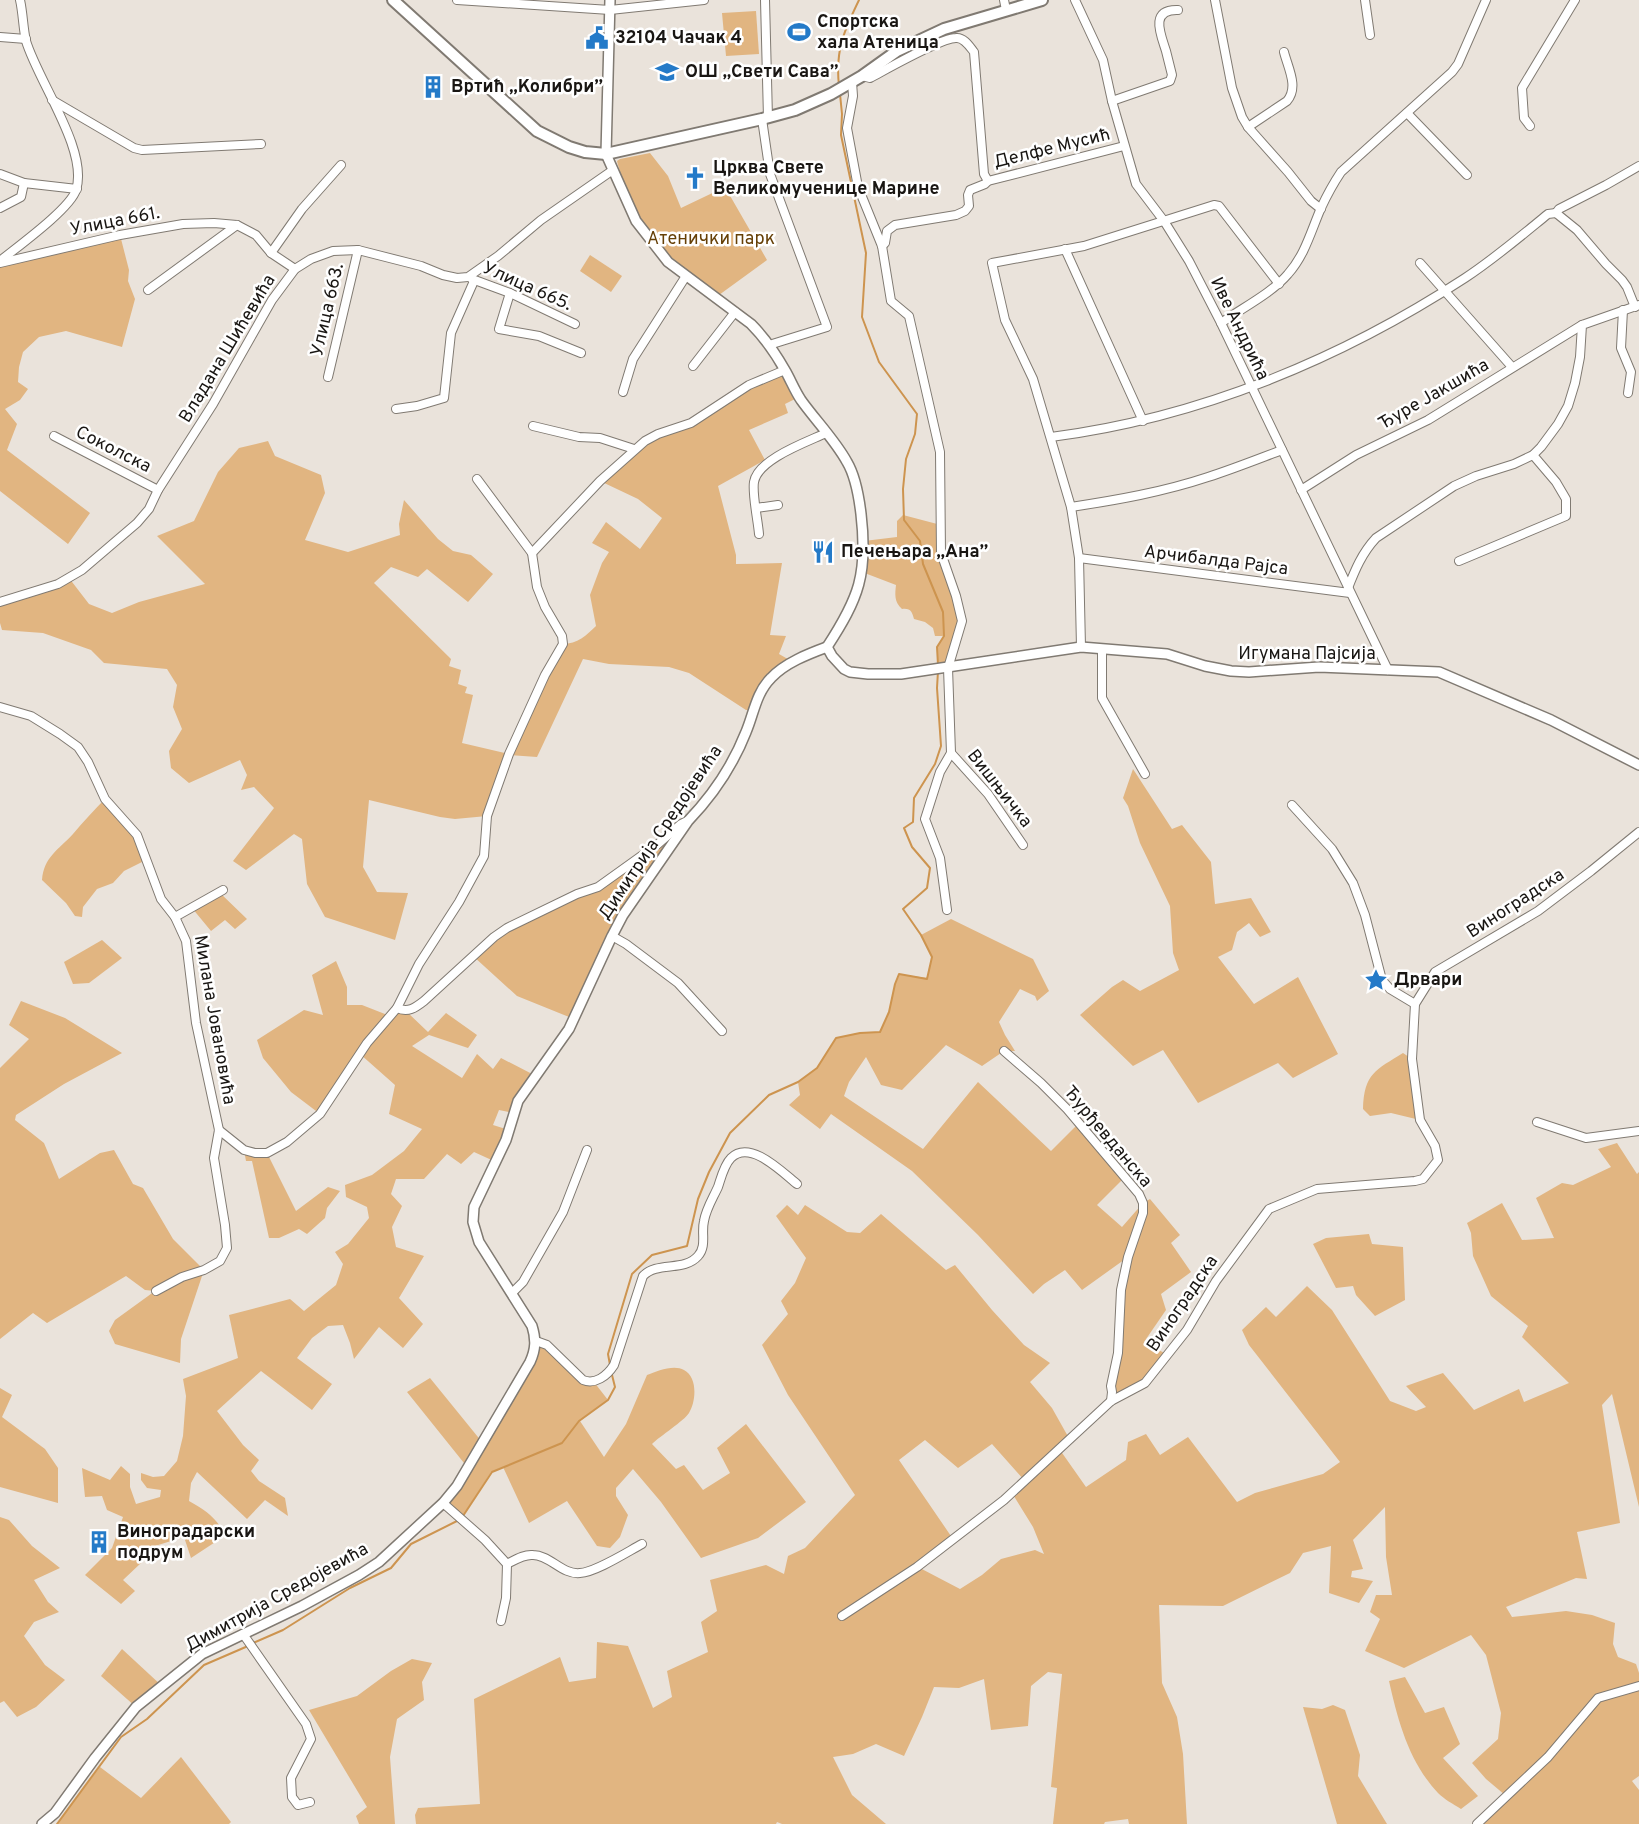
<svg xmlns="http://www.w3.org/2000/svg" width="1639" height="1824" font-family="Overpass,sans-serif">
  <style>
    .green { fill: #e1b581; fill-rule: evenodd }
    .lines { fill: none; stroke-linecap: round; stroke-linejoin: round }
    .stream { stroke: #cd944f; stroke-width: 2 }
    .minor-casing { stroke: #807a72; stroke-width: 10 }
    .tertiary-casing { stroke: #807a72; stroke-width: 12 }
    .secondary-casing { stroke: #807a72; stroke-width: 14 }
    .minor { stroke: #fff; stroke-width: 8 }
    .tertiary { stroke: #fff; stroke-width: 9 }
    .secondary { stroke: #fff; stroke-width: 10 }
    .labels { text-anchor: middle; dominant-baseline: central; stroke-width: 5; stroke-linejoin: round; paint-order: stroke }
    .poi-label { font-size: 18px; font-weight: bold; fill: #191613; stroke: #fff; text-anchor: start }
    .street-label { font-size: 18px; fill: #191613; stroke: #fff }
    .park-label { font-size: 18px; fill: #664007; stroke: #fff }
  </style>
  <rect width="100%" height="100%" fill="#eae3db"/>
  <!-- green -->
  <g class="green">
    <polygon points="756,11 759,54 726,56 722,13"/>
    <path d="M650 153 668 176 681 208 725 187 767 260 719 295C688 271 655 249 635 214 627 199 623 181 618 165L617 161 620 159Z"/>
    <polygon points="120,235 129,270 128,281 135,299 122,347 66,331 39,337 23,352 19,367 18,382 28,389 20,400 5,409 17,424 7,450 90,513 68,544 0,491 0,263"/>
    <polygon points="590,255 622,276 611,292 580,271"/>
    <path d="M785 370 799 397 785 404 788 413 749 430 765 460 718 486 736 555V564L782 563 770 635 786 636 779 654 793 662 779 670 753 710H746L689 673 669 667 609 664 583 659 537 757 509 755 487 816 455 819 440 817 369 800 363 867 377 892 408 893 395 940 325 917 307 884 302 839 294 834 246 870 233 861 274 808 254 787 241 790 247 775 240 760 189 783 171 768 169 751 182 729 173 707 177 685 167 669 104 663 91 650 43 633 2 630 0 623V602L69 578 89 604 112 613 139 602 205 584 157 536 194 521 218 472 239 448 268 441 275 456 321 475 325 493 305 540 348 552 400 535 399 524 404 500 438 539 453 551 471 555 493 574 468 602 427 569 418 577 391 567 374 583 451 659 449 666 461 670 458 684 467 687 465 693 473 695 462 743 509 754 563 644C577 644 587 635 596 626L590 595 602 563 609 552 592 543 606 522 640 549 662 518 638 499 600 481 645 441 691 423 749 385Z"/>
    <path d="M903 515 941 525V553L962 621 948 668H938L937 647 944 636H935L933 628 925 622 914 619C912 612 911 608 902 609 894 602 895 594 896 585L862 572 864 541 897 537V521Z"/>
    <polygon points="1133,769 1172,829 1182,825 1211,862 1215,904 1251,898 1271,932 1260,937 1249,923 1237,932 1232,950 1218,957 1254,1004 1298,977 1338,1054 1293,1078 1278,1063 1198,1103 1163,1050 1133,1066 1080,1015 1112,987 1123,980 1140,991 1179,970 1173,953 1170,906 1140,843 1128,806 1123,798"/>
    <path d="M105 799 123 816 146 860 124 871 113 883 97 889 83 907 82 917 75 916 66 903 42 880C44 857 58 850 73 834 83 822 94 810 105 799Z"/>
    <polygon points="681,824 612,936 574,1019 517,996 473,956 494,937 598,887"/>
    <polygon points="219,892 247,919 235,929 225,920 211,931 192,908"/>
    <polygon points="951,919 1033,959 1049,991 1037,1001 1035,996 1020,989 999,1022 1005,1035 1015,1051 1004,1051 982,1066 946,1045 902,1090 881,1085 866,1057 849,1082 844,1096 923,1149 978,1082 1051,1151 1079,1123 1124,1178 1097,1205 1122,1227 1143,1203 1150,1199 1180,1235 1171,1243 1191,1272 1161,1294 1166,1310 1144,1342 1168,1355 1145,1383 1111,1401 1128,1257 1082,1290 1065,1270 1044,1284 1033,1294 978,1235 912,1171 831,1114 820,1129 789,1105 800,1095 798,1082 817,1068 836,1038 860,1033 880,1032 889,1012 895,984 899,974 927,978 932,957 921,935"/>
    <polygon points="102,940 122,958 89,983 73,984 64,962"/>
    <path d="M336 961 347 987V1005H362L390 1016 397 1008 406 1011 428 1032 446 1013 477 1035 468 1048 429 1035 412 1046 462 1078 477 1054 493 1069 501 1058 536 1076 514 1113 499 1110 493 1125 509 1130 496 1162 474 1152 461 1164 447 1154 424 1179H396L391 1194 402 1206 392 1227 396 1247 424 1256 399 1298 423 1324 403 1348 379 1327 354 1359 350 1343 343 1325 328 1326 312 1338 297 1358 332 1384 312 1410 261 1371 217 1411 243 1445 259 1460 251 1471 259 1481 285 1498 288 1516 265 1500 247 1519 197 1472 191 1483 189 1501C207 1511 215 1517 226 1535L191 1558 184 1537 155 1546 141 1563 123 1580 135 1591 121 1604 85 1575 112 1548 123 1517 107 1510 102 1496 85 1497 82 1468 110 1480 121 1466 130 1474V1487L136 1504 160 1497 161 1490 147 1488 141 1480V1473L153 1477 164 1476 177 1461 183 1436 186 1396 183 1379 238 1358 229 1315 290 1299 304 1311 336 1285 343 1264 335 1252 348 1244 369 1218 367 1207 346 1197 345 1185 372 1175 404 1151 422 1129 389 1114 395 1085 360 1054 320 1114 291 1092 263 1058 257 1040 304 1010 323 1015 312 975Z"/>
    <polygon points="21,1001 65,1018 122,1053 64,1084 16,1115 15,1120 44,1143 59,1179 100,1153 114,1150 133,1184 143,1188 173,1239 204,1270 181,1339 180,1363 115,1344 109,1331 115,1320 155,1291 145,1290 126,1276 47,1323 33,1313 0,1339 0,1068 29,1039 9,1025"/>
    <path d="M1403 1053 1412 1059 1420 1120 1391 1113 1370 1116 1363 1109C1364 1073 1376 1070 1403 1053Z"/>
    <path d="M1617 1143 1637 1174 1639 1172V1507L1612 1394 1602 1405 1620 1523 1577 1532 1587 1579 1576 1578 1506 1607 1512 1617 1566 1611 1592 1615 1615 1623 1613 1644 1618 1657 1636 1664 1639 1673V1776L1632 1781 1639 1790V1824H1477L1505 1795 1486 1779 1472 1763 1498 1739 1501 1713 1486 1655 1471 1635 1404 1668 1365 1651 1380 1619 1370 1612 1376 1595H1392L1386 1557 1385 1507 1353 1540 1363 1569 1352 1571 1351 1577 1373 1581 1359 1603 1329 1593 1331 1546 1303 1553 1290 1573 1223 1606 1159 1605 1162 1683 1177 1717 1183 1754 1187 1824H1129L1128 1819 1105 1822 1104 1824H1053L1057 1788 1051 1787 1062 1674 1048 1672 1031 1686 1028 1726 991 1730 984 1679 959 1688 934 1687 922 1717 904 1756 876 1744 853 1754 833 1757 852 1795 886 1824H782L777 1822 776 1824H416L415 1815 418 1808 480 1804 474 1699 560 1657 569 1682 596 1678 597 1642 628 1646 653 1708 672 1697 667 1671 708 1652 701 1622 717 1611 710 1580 766 1565 784 1574 788 1556 805 1548 855 1495 788 1395 762 1345 788 1314 781 1301 795 1283 806 1258 776 1216 787 1205 798 1215 805 1205 847 1232 860 1233 881 1214 946 1270 955 1265 992 1310 1024 1345 1050 1363 1030 1382 1052 1408 1070 1440 1060 1450 1086 1487 1126 1460 1128 1442 1146 1434 1160 1455 1188 1437 1237 1502 1255 1493 1323 1474 1340 1462 1249 1345 1242 1330 1266 1307 1276 1317 1307 1286 1332 1310 1390 1401 1416 1411 1426 1407 1406 1386 1443 1373 1474 1410 1519 1389 1524 1402 1569 1383 1522 1337 1528 1326 1491 1296 1473 1256 1471 1233 1467 1223 1502 1203 1522 1240 1554 1238 1536 1198 1562 1183 1573 1185 1611 1167 1598 1149ZM925 1440 958 1468 992 1444 1025 1481 1012 1493 1033 1527 1044 1554 1035 1550 1001 1559 982 1575 960 1589 918 1567 953 1539 899 1460Z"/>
    <polygon points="244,1150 267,1153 296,1211 328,1187 340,1191 327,1208 325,1218 307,1234 299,1229 279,1238 269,1238 252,1161 246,1161"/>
    <polygon points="1369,1234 1372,1244 1403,1247 1405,1300 1375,1316 1356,1295 1353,1286 1336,1288 1313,1244 1326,1238"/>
    <path d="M541 1342 583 1380 594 1382 608 1400 580 1421 604 1457 626 1424 647 1375C657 1371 674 1364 684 1370 698 1377 696 1402 689 1413 684 1421 660 1436 652 1444L676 1469 684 1465 703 1490 730 1473 717 1448 746 1424 806 1502 758 1538 701 1558 661 1502 633 1469 616 1488V1496L628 1515 620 1537 610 1548 597 1546 567 1501 529 1523 503 1467 491 1472 461 1519 443 1503 468 1468 407 1392 430 1378 482 1442Z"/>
    <polygon points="0,1388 12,1395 2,1417 45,1449 58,1468 58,1503 0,1487"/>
    <polygon points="0,1517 9,1520 32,1546 60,1568 34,1580 48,1602 59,1612 34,1622 24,1636 45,1665 65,1680 36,1707 17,1717 4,1701 0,1703"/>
    <polygon points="122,1649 162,1686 136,1707 101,1676"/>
    <polygon points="412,1659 432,1663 422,1682 424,1700 397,1719 390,1757 395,1824 359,1824 356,1816 367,1807 309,1710 357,1696 391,1671"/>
    <path d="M1405 1677 1425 1713 1444 1707 1460 1744 1443 1758 1478 1796 1461 1809C1453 1804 1444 1799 1438 1793 1409 1762 1398 1721 1389 1681Z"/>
    <polygon points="1333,1705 1345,1710 1360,1755 1358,1776 1387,1824 1337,1824 1303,1707 1322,1709"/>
    <polygon points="181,1757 231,1822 229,1824 57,1824 100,1767 141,1798"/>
  </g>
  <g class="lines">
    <!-- stream -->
    <g class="stream">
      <path d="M839 86C835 50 844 31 859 0"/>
      <polyline points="840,94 842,114 841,135 866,253 862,317 879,362 917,414 915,434 906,459 903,489 904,520 920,541 923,564 943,612 944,636 937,647 938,665"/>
      <polyline points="610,1365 608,1354 632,1274 652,1255 687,1246 698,1199 709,1172 730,1133 769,1095 798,1082 817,1068 836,1038 860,1033 880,1032 889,1012 895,984 899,974 927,979 932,957 921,935 903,909 927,888 930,868 912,847 904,828 913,822 914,798 935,764 941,746 937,688 938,671"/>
      <polyline points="253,1643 283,1630 350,1588 391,1568 411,1544 461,1519 492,1472 562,1443 579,1421 608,1400 615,1387 611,1371"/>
      <polyline points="57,1824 121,1737 147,1719 204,1665 248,1646"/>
    </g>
    <!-- minor casing -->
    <g class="minor-casing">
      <g id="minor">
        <polyline points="457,0 610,10 704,0"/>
        <polyline points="765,0 768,118"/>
        <polyline points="1004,0 1006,10"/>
        <polyline points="1075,0 1103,60 1112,101 1136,184 1164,221 1189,261 1221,323 1388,670"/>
        <polyline points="1215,0 1232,88 1242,117 1248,127 1288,172 1311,201 1321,209"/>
        <polyline points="1365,0 1370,35"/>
        <polyline points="0,37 26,39"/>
        <path d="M862 76 870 78C887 69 941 38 956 38 964 37 970 47 974 52L984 174 988 181"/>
        <polyline points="852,82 853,96 847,128 858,187 882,246 891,301 909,316 940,452 941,553 956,596 962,621 948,668 951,753 940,772 925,819 940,858 947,910"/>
        <polyline points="52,100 134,148 142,150 261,144"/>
        <path d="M1112 101 1170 81 1172 75C1170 67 1168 59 1166 51 1161 35 1149 9 1178 10"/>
        <polyline points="1407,113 1467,175"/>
        <polyline points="762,119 770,174 827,327 769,345"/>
        <polyline points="1530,126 1524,118 1522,88 1575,0"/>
        <path d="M1248 127 1287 101C1299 87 1288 68 1284 52"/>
        <polyline points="0,174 24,183 77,189"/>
        <polyline points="0,208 21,197 24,183"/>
        <polyline points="1556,213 1577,230 1606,264 1622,280 1627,287 1635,307"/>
        <polyline points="1556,213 1559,209 1606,185 1639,166"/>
        <polyline points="882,246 885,243 887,231 895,225 956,215 965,211 969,206 968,195 970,190 985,184 988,181 1124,146"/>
        <polyline points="1065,249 1143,421"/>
        <polyline points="271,253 302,209 341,165"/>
        <path d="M0 261C17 247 70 209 76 190 89 151 38 81 26 41 23 28 23 13 20 0"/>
        <polyline points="0,263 120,235 183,224 214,223 237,225 256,235 271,253 295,269"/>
        <polyline points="1420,263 1512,367"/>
        <polyline points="472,279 510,293 575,324"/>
        <polyline points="148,290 237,225"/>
        <polyline points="510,293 499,329 539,336 581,353"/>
        <polyline points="1623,310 1621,348 1631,372 1628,393"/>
        <path d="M1221 323C1242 308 1272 293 1288 274 1305 255 1311 231 1321 208 1327 195 1333 184 1341 172L1452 72 1458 64 1486 0"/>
        <polyline points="693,366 735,312"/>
        <polyline points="328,377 358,250"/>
        <polyline points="623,392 633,359 686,276"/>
        <polyline points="396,409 417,406 444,398 451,333 474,281"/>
        <polyline points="533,426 579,437 600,438 634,449"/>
        <polyline points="54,436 158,490"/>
        <path d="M1051 437C1199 418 1341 359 1465 278 1494 259 1521 236 1548 214L1556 213"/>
        <polyline points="1301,490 1356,455 1428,420 1582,325"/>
        <path d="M1071 507C1117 500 1163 492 1208 477 1233 469 1258 459 1282 450"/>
        <polyline points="756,508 778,505"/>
        <path d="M759 534C758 521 752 494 754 482 758 459 807 442 826 433"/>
        <polyline points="532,553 600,481 645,441 658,434 691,423 749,385 785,370"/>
        <polyline points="1079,558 1350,593"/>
        <polyline points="1459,561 1566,516 1566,499 1556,482 1533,455"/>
        <path d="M1348 588C1355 570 1362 553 1376 538L1454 486 1476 476 1514 464 1533 455 1541 447 1558 424 1568 406 1575 383 1580 357 1582 325 1639 305"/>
        <polyline points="0,602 58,584 82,570 137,523 149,509 158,490 213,404 272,300 295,269 311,259 333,251 358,250 421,266 443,275 457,278 468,277 498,256 541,220 613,170"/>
        <polyline points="1081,647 1079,558 1071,507 1033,379 1005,320 992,263 1084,246 1214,205 1219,206 1279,284"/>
        <polyline points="1102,649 1102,698 1145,774"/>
        <polyline points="0,707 31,716 60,734 78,747 88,762 105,799 137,835 161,899 175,917 186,941 196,1023 219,1130 214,1158 225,1225 227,1248 220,1261 204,1270 182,1277 156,1291"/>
        <polyline points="951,753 988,794 1023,845"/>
        <polyline points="1292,805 1332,849 1353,883 1365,915 1382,980 1390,989 1415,1004"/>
        <polyline points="175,917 223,890"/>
        <polyline points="612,936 626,944 678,983 722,1031"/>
        <path d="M397 1008C408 1013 415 1008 424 1001L494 937 507 928 577 894 598 887 658 844 681 824 687 821"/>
        <polyline points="1004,1051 1041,1083 1067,1109 1139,1194 1143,1203 1143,1213 1128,1257 1121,1290 1118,1353 1111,1386 1112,1392 1111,1401"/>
        <polyline points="1537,1122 1586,1138 1639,1131"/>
        <polyline points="219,1130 244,1150 255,1153 267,1153 287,1142 320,1114 367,1043 397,1008 419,964 459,902 484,856 487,816 509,754 545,675 563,644 562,636 545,607 537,587 532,553 477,479"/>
        <polyline points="512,1293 523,1282 563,1212 587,1150"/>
        <path d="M536 1341 547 1345 583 1380C595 1385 607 1376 614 1365L643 1276C657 1261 684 1272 698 1256 707 1246 701 1233 704 1221 706 1209 713 1198 718 1187 721 1178 724 1165 731 1158 750 1139 782 1172 797 1184"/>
        <polyline points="443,1503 485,1540 507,1564 506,1598 501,1621"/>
        <path d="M507 1564C515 1560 524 1554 533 1555 550 1555 562 1575 580 1573 596 1572 627 1552 642 1544"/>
        <polyline points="842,1616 917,1567 1004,1500 1111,1401 1145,1383 1187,1330 1216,1281 1269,1209 1317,1189 1415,1181 1423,1179 1438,1160 1435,1146 1420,1120 1412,1059 1415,1004 1435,972 1538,911 1591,871 1639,832"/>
        <polyline points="243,1634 306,1724 311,1739 291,1778 292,1797 298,1805 310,1802"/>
        <polyline points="1477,1824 1548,1757 1598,1698 1639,1686"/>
      </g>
    </g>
    <!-- tertiary casing -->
    <g class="tertiary-casing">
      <g id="tertiary">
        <path d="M610 0 606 154 610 163 636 221 668 262 751 324C765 338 776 354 786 372 791 381 795 391 801 400 816 421 835 440 847 462 856 477 859 497 861 514 868 574 859 598 827 647"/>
        <polyline points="827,647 832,656 844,669 850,672 868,674 901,674 1081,647 1167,654 1205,666 1231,671 1249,672 1319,667 1439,672 1551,720 1639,765"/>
        <path d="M42 1824 55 1813 95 1758 136 1707 202 1654 302 1606 359 1575 379 1562 443 1503 457 1486 530 1362C536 1349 536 1339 532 1326L479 1242 473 1222 474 1207 506 1140 518 1101 569 1029 612 936 623 915 688 821C713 795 733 765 746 732 754 713 756 693 771 678 785 663 808 654 827 647"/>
      </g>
    </g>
    <!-- secondary casing -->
    <g class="secondary-casing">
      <polyline id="secondary" points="393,0 537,131 569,147 585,152 606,154 762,119 795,110 831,94 862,76 897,51 944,29 1042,0"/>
    </g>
    <!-- minor -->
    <use href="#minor" class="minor"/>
    <!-- tertiary -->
    <use href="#tertiary" class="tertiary"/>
    <!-- secondary -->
    <use href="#secondary" class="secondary"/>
  </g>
  <!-- icons -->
  <defs>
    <g id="stadium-bare" transform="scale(1.8)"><path d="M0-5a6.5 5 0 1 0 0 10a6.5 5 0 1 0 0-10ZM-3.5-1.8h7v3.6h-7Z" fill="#247ac8" stroke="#fff" stroke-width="2.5" paint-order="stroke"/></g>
    <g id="civic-bare" transform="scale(1.8)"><path d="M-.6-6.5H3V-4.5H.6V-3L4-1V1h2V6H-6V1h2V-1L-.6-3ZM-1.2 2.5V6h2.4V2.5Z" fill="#247ac8" stroke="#fff" stroke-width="2.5" paint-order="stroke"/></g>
    <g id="school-bare" transform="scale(1.8)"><path d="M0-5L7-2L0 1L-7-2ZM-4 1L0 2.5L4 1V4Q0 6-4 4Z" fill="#247ac8" stroke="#fff" stroke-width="2.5" paint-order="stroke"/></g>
    <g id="building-bare" transform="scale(1.8)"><path d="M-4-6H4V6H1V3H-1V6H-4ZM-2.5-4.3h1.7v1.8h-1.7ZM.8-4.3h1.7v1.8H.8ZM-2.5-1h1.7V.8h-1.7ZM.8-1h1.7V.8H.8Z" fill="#247ac8" stroke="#fff" stroke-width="2.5" paint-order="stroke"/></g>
    <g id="church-bare" transform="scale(1.8)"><path d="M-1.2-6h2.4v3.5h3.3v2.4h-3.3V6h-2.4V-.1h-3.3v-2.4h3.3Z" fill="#247ac8" stroke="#fff" stroke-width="2.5" paint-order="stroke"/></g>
    <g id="restaurant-bare" transform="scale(1.8)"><path d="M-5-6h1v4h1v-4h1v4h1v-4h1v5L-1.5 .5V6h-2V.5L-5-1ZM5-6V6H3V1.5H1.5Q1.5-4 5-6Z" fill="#247ac8" stroke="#fff" stroke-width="2.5" paint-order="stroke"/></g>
    <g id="sight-bare" transform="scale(1.8)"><path d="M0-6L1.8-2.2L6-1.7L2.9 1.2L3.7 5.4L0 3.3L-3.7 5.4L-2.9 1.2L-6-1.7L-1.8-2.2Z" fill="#247ac8" stroke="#fff" stroke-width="2.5" paint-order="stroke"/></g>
  </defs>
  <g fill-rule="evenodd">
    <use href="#stadium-bare" x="799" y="32"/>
    <use href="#civic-bare" x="597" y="38"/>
    <use href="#school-bare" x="667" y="72"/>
    <use href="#building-bare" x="433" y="87"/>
    <use href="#church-bare" x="695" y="178"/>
    <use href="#restaurant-bare" x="823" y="552"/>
    <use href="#sight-bare" x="1376" y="980"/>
    <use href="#building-bare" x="99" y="1542"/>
  </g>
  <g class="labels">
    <!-- poi labels -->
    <g class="poi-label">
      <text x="817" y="22">Спортска<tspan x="817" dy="21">хала Атеница</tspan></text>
      <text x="615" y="38">32104 Чачак 4</text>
      <text x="685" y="72">ОШ „Свети Сава”</text>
      <text x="451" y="87">Вртић „Колибри”</text>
      <text x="713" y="168">Црква Свете<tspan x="713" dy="21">Великомученице Марине</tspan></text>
      <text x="841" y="552">Печењара „Ана”</text>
      <text x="1394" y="980">Дрвари</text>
      <text x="117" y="1532">Виноградарски<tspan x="117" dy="21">подрум</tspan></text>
    </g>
    <!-- street labels -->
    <g class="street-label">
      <text transform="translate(1052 149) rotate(-14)">Делфе Мусић</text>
      <text transform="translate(115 222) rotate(-11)">Улица 661.</text>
      <text transform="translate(527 287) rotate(24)">Улица 665.</text>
      <text transform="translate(328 310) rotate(-77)">Улица 663.</text>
      <text transform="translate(1239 329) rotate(64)">Иве Андрића</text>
      <text transform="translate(228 349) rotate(-59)">Владана Шићевића</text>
      <text transform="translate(1434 395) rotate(-30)">Ђуре Јакшића</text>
      <text transform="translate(113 450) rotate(27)">Соколска</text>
      <text transform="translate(1216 561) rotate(7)">Арчибалда Рајса</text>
      <text x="1307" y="654">Игумана Пајсија</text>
      <text transform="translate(999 789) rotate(52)">Вишњичка</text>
      <text transform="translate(661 833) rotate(-56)">Димитрија Средојевића</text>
      <text transform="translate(1516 904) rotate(-33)">Виноградска</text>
      <text transform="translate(214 1020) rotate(80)">Милана Јовановића</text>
      <text transform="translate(1107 1137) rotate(50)">Ђурђевданска</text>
      <text transform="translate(1183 1304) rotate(-56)">Виноградска</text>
      <text transform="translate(277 1598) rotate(-29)">Димитрија Средојевића</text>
    </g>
    <!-- park labels -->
    <g class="park-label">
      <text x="711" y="239">Атенички парк</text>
    </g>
  </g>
</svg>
